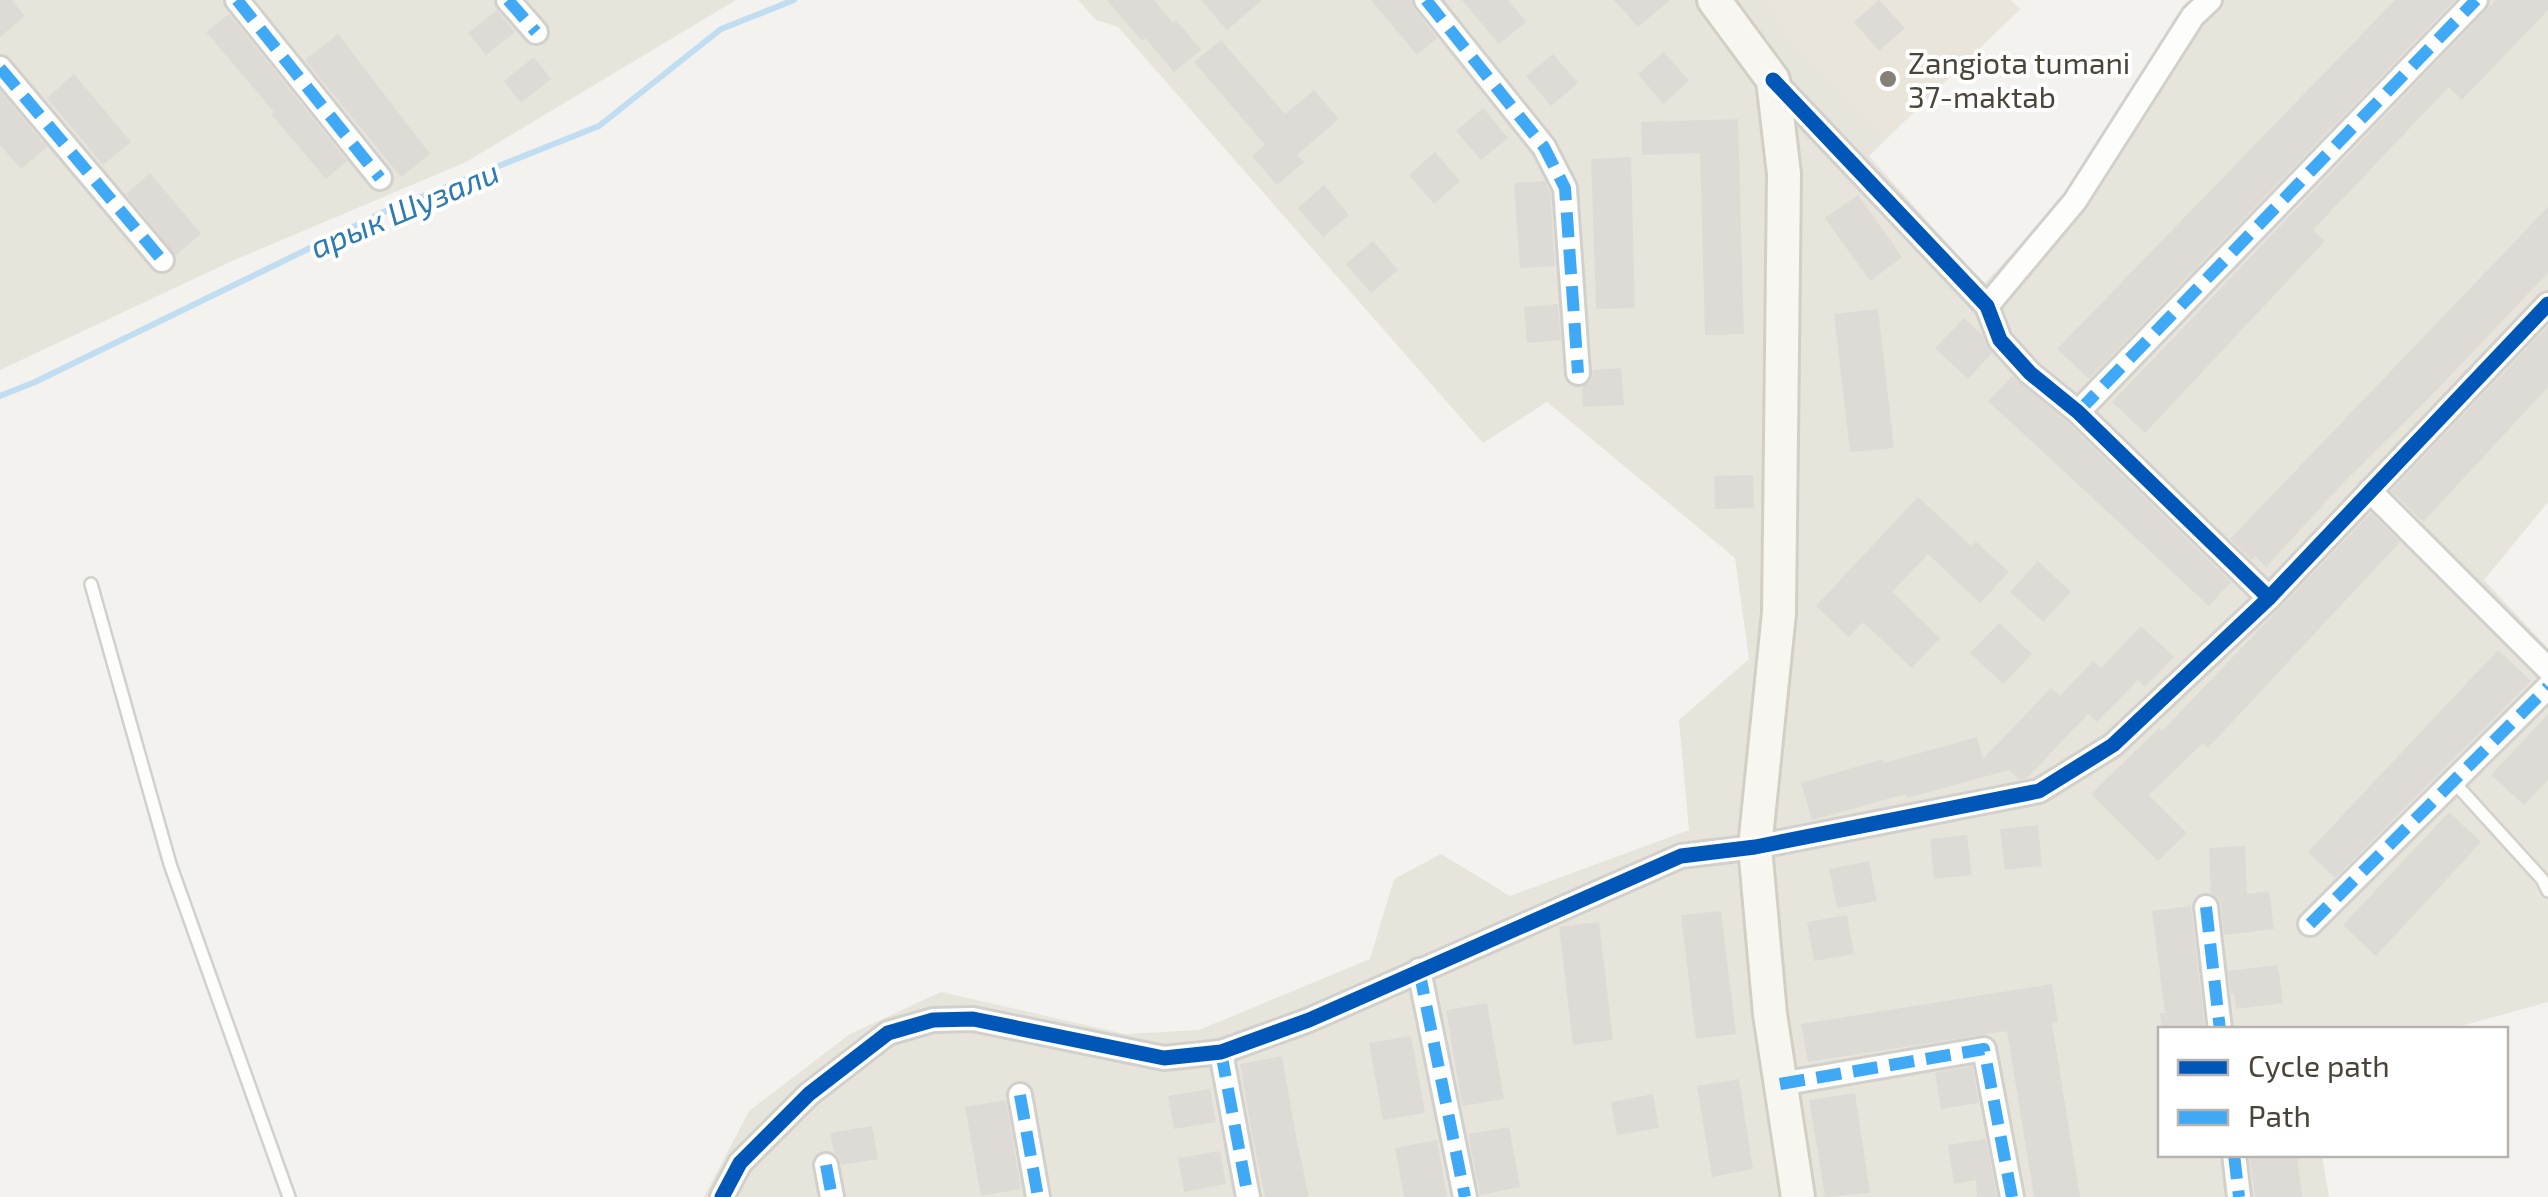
<svg xmlns="http://www.w3.org/2000/svg" width="2548" height="1197" font-family="'Exo 2',sans-serif">
  <style>
    .residential { fill: #e7e4dc }
    .education { fill: #eae5da }
    .lines { fill: none; stroke-linecap: round; stroke-linejoin: round }
    .stream { stroke: #c0ddf1; stroke-width: 6 }
    .building { fill: #dedbd6 }
    .service-casing { stroke: #d2d0cb; stroke-width: 16 }
    .minor-casing { stroke: #d2d0cb; stroke-width: 28 }
    .secondary-casing { stroke: #d3cfc5; stroke-width: 38 }
    .service { stroke: #fdfdfc; stroke-width: 11 }
    .minor { stroke: #fdfdfc; stroke-width: 22 }
    .secondary { stroke: #f7f6f1; stroke-width: 32 }
    .quiet { stroke: #3fa9f5; stroke-width: 12; stroke-dasharray: 25 12; stroke-linecap: butt }
    .cycleway-casing { stroke: #fff; stroke-width: 21 }
    .cycleway { stroke: #0057b8; stroke-width: 15 }
    .poi-dot { fill: #868178; stroke: #fff; stroke-width: 4 }
    .labels { text-anchor: middle; dominant-baseline: central; stroke-width: 8; stroke-linejoin: round; paint-order: stroke }
    .poi-label { font-size: 30px; fill: #4b4439; stroke: #fff; text-anchor: start }
    .water-label { font-size: 32px; font-style: italic; fill: #2e7ab2; stroke: #fff }
  </style>
  <rect width="100%" height="100%" fill="#f4f2ee"/>
  <!-- residential -->
  <g class="residential">
    <polygon points="0,0 736,0 466,162 230,262 0,370"/>
    <polygon points="1078,0 2011,0 2020,9 1869,156 1984,284 2067,194 2197,0 2548,0 2548,502 2484,580 2548,648 2548,1002 2450,1029 2160,1030 2160,1154 2322,1155 2329,1197 704,1197 749,1111 850,1034 941,992 1125,1034 1199,1030 1370,959 1394,879 1441,854 1510,896 1689,830 1679,720 1749,659 1735,558 1547,402 1483,443 1118,27 1096,20"/>
  </g>
  <!-- education -->
  <polygon class="education" points="1763,0 2011,0 2020,9 1884,140 1769,17 1774,13"/>
  <g class="lines">
    <!-- stream -->
    <polyline class="stream" points="0,396 35,382 386,211 599,126 721,29 794,0"/>
  </g>
  <!-- building -->
  <g class="building">
    <polygon points="0,0 12,0 25,16 0,37"/>
    <polygon points="1107,0 1154,0 1173,23 1176,20 1201,50 1174,72 1145,38 1142,41"/>
    <polygon points="1201,0 1262,0 1227,30"/>
    <polygon points="1371,0 1411,0 1414,9 1437,38 1417,55"/>
    <polygon points="1462,0 1508,0 1526,22 1499,44"/>
    <polygon points="1614,0 1670,0 1638,27"/>
    <polygon points="1879,0 1905,28 1879,51 1854,22"/>
    <polygon points="2395,0 2455,0 2089,379 2057,349"/>
    <polygon points="2496,0 2548,0 2548,10 2462,100 2449,87 2424,113 2313,230 2325,241 2145,433 2112,402"/>
    <polygon points="497,10 515,32 486,55 468,33"/>
    <polygon points="229,14 347,161 326,179 271,114 274,112 206,32"/>
    <polygon points="338,34 430,154 401,177 305,60"/>
    <polygon points="1221,40 1285,114 1314,90 1339,119 1297,155 1304,162 1277,185 1252,156 1265,145 1194,62"/>
    <polygon points="1664,52 1689,81 1663,104 1638,74"/>
    <polygon points="1553,54 1578,83 1551,106 1526,76"/>
    <polygon points="534,57 551,79 521,103 504,81"/>
    <polygon points="74,74 131,142 103,165 47,98"/>
    <polygon points="0,91 47,147 21,169 0,145"/>
    <polygon points="1483,108 1508,138 1481,160 1456,131"/>
    <polygon points="1738,119 1744,334 1705,335 1700,153 1642,155 1641,122"/>
    <polygon points="1435,152 1460,181 1434,204 1409,175"/>
    <polygon points="1631,157 1635,308 1596,309 1591,159"/>
    <polygon points="150,173 201,234 176,255 126,194"/>
    <polygon points="1545,181 1550,192 1555,266 1520,268 1514,183"/>
    <polygon points="1324,185 1349,215 1323,237 1298,208"/>
    <polygon points="1858,195 1902,257 1870,281 1825,218"/>
    <polygon points="2548,207 2548,273 2429,398 2347,479 2266,567 2255,556 2252,560 2230,539"/>
    <polygon points="1373,241 1398,270 1371,293 1346,264"/>
    <polygon points="1558,304 1561,340 1527,343 1524,307"/>
    <polygon points="1878,309 1894,448 1850,452 1834,314"/>
    <polygon points="1964,318 1982,335 1992,353 1968,379 1935,348"/>
    <polygon points="2548,326 2548,387 2424,521 2421,520 2391,491"/>
    <polygon points="1621,368 1624,405 1583,407 1582,387 1591,380 1593,370"/>
    <polygon points="2012,376 2068,423 2231,582 2209,606 1988,401"/>
    <polygon points="1753,475 1754,508 1715,509 1714,476"/>
    <polygon points="1918,497 1971,546 1976,542 2009,572 1980,603 1928,554 1892,592 1940,638 1912,668 1863,622 1849,637 1816,606"/>
    <polygon points="2371,513 2400,542 2208,748 2203,743 2149,795 2187,833 2158,861 2091,794 2159,728 2162,731"/>
    <polygon points="2038,561 2071,592 2043,622 2010,592"/>
    <polygon points="1999,623 2032,654 2003,684 1970,653"/>
    <polygon points="2141,626 2174,657 2145,687 2138,680 2097,722 2088,714 2027,778 2020,780 2009,770 1907,798 1906,794 1812,820 1801,783 1883,759 1884,763 1977,737 1983,759 2051,688 2060,696 2093,661 2101,668"/>
    <polygon points="2498,650 2531,681 2335,878 2308,852"/>
    <polygon points="2548,714 2548,780 2524,805 2491,775"/>
    <polygon points="2449,812 2481,842 2376,956 2343,925"/>
    <polygon points="2038,825 2042,866 2005,870 2000,829"/>
    <polygon points="1967,835 1972,875 1934,879 1930,839"/>
    <polygon points="2245,846 2247,894 2269,891 2274,929 2224,935 2221,904 2217,897 2211,893 2209,848"/>
    <polygon points="1869,861 1877,901 1837,908 1829,869"/>
    <polygon points="2191,906 2205,1030 2162,1030 2160,1013 2165,1013 2152,911"/>
    <polygon points="1721,911 1736,1034 1696,1039 1681,915"/>
    <polygon points="1847,915 1854,954 1814,961 1807,922"/>
    <polygon points="1599,922 1613,1040 1573,1045 1559,927"/>
    <polygon points="2278,965 2283,1003 2236,1009 2234,994 2231,994 2228,971"/>
    <polygon points="2052,984 2058,1022 2052,1023 2080,1197 2034,1197 2007,1031 1808,1062 1801,1024"/>
    <polygon points="1487,1003 1504,1099 1462,1106 1446,1010"/>
    <polygon points="1411,1036 1425,1113 1383,1120 1369,1043"/>
    <polygon points="1282,1056 1296,1136 1309,1197 1265,1197 1252,1135 1240,1064"/>
    <polygon points="1972,1066 1979,1103 1941,1109 1935,1073"/>
    <polygon points="1739,1079 1753,1169 1712,1177 1697,1086"/>
    <polygon points="1210,1089 1216,1122 1174,1129 1168,1096"/>
    <polygon points="1855,1093 1870,1193 1825,1197 1809,1100"/>
    <polygon points="1653,1094 1659,1128 1617,1135 1611,1102"/>
    <polygon points="1006,1100 1021,1189 981,1196 965,1107"/>
    <polygon points="872,1126 878,1159 841,1165 838,1156 834,1153 830,1133"/>
    <polygon points="1509,1127 1520,1187 1480,1195 1468,1134"/>
    <polygon points="1986,1139 1997,1197 1977,1197 1976,1180 1954,1184 1948,1145"/>
    <polygon points="1437,1140 1447,1197 1404,1197 1395,1148"/>
    <polygon points="1220,1151 1226,1184 1184,1192 1178,1158"/>
    <polygon points="2249,1154 2297,1154 2302,1197 2255,1197"/>
  </g>
  <g class="lines">
    <!-- service casing -->
    <g class="service-casing">
      <g id="service">
        <polyline points="91,584 170,864 289,1197"/>
        <polyline points="2453,781 2542,879 2548,891"/>
      </g>
    </g>
    <!-- minor casing -->
    <g class="minor-casing">
      <g id="minor">
        <polyline points="237,0 380,178"/>
        <polyline points="508,0 536,32"/>
        <polyline points="1426,0 1544,147 1565,188 1578,373"/>
        <polyline points="0,68 162,260"/>
        <polyline points="1773,80 1987,306 2000,340 2030,373 2078,412 2269,598"/>
        <polyline points="1987,306 2075,201 2193,16 2210,0"/>
        <polyline points="2078,412 2476,0"/>
        <polyline points="2370,491 2548,669"/>
        <polyline points="2206,907 2220,1030"/>
        <polyline points="2310,924 2548,687"/>
        <polyline points="1419,970 1465,1197"/>
        <polyline points="1221,1052 1248,1197"/>
        <polyline points="1780,1084 1984,1049 2012,1197"/>
        <polyline points="1020,1095 1038,1197"/>
        <polyline points="2234,1154 2239,1197"/>
        <polyline points="826,1165 832,1197"/>
        <polyline points="722,1197 740,1163 809,1094 888,1033 933,1020 973,1019 1164,1058 1221,1052 1309,1020 1681,856 1755,847 2039,791 2113,745 2269,598 2548,304"/>
      </g>
    </g>
    <!-- secondary casing -->
    <g class="secondary-casing">
      <polyline id="secondary" points="1714,0 1773,80 1784,174 1779,613 1755,847 1770,1014 1798,1197"/>
    </g>
    <!-- service -->
    <use href="#service" class="service"/>
    <!-- minor -->
    <use href="#minor" class="minor"/>
    <!-- secondary -->
    <use href="#secondary" class="secondary"/>
    <!-- quiet -->
    <g class="quiet">
      <polyline points="237,0 380,178"/>
      <polyline points="508,0 536,32"/>
      <polyline points="1426,0 1544,147 1565,188 1578,373"/>
      <polyline points="0,68 162,260"/>
      <polyline points="2078,412 2476,0"/>
      <polyline points="2206,907 2220,1030"/>
      <polyline points="2310,924 2548,687"/>
      <polyline points="1419,970 1465,1197"/>
      <polyline points="1221,1052 1248,1197"/>
      <polyline points="1780,1084 1984,1049 2012,1197"/>
      <polyline points="1020,1095 1038,1197"/>
      <polyline points="2234,1154 2239,1197"/>
      <polyline points="826,1165 832,1197"/>
    </g>
    <!-- cycleway casing -->
    <g class="cycleway-casing">
      <g id="cycleway">
        <polyline points="1773,80 1987,306 2000,340 2030,373 2078,412 2269,598"/>
        <polyline points="722,1197 740,1163 809,1094 888,1033 933,1020 973,1019 1164,1058 1221,1052 1309,1020 1681,856 1755,847 2039,791 2113,745 2269,598 2548,304"/>
      </g>
    </g>
    <!-- cycleway -->
    <use href="#cycleway" class="cycleway"/>
  </g>
  <!-- markers -->
  <circle class="poi-dot" cx="1888" cy="79" r="10"/>
  <g class="labels">
    <!-- poi labels -->
    <g class="poi-label">
      <text x="1908" y="62">Zangiota tumani<tspan x="1908" dy="34">37-maktab</tspan></text>
    </g>
    <!-- water labels -->
    <g class="water-label">
      <text transform="translate(404 208) rotate(-23)">арык Шузали</text>
    </g>
  </g>
  <!-- legend -->
  <rect x="2158" y="1027" width="350" height="130" fill="#ffffff" stroke="#b7b4b0" stroke-width="2.5"/>
  <rect x="2178" y="1060" width="50" height="15" fill="#0057b8" stroke="#b7b4b0" stroke-width="2.5"/>
  <text x="2248" y="1077" font-size="30" fill="#4b4439">Cycle path</text>
  <rect x="2178" y="1110" width="50" height="15" fill="#3fa9f5" stroke="#b7b4b0" stroke-width="2.5"/>
  <text x="2248" y="1127" font-size="30" fill="#4b4439">Path</text>
</svg>
